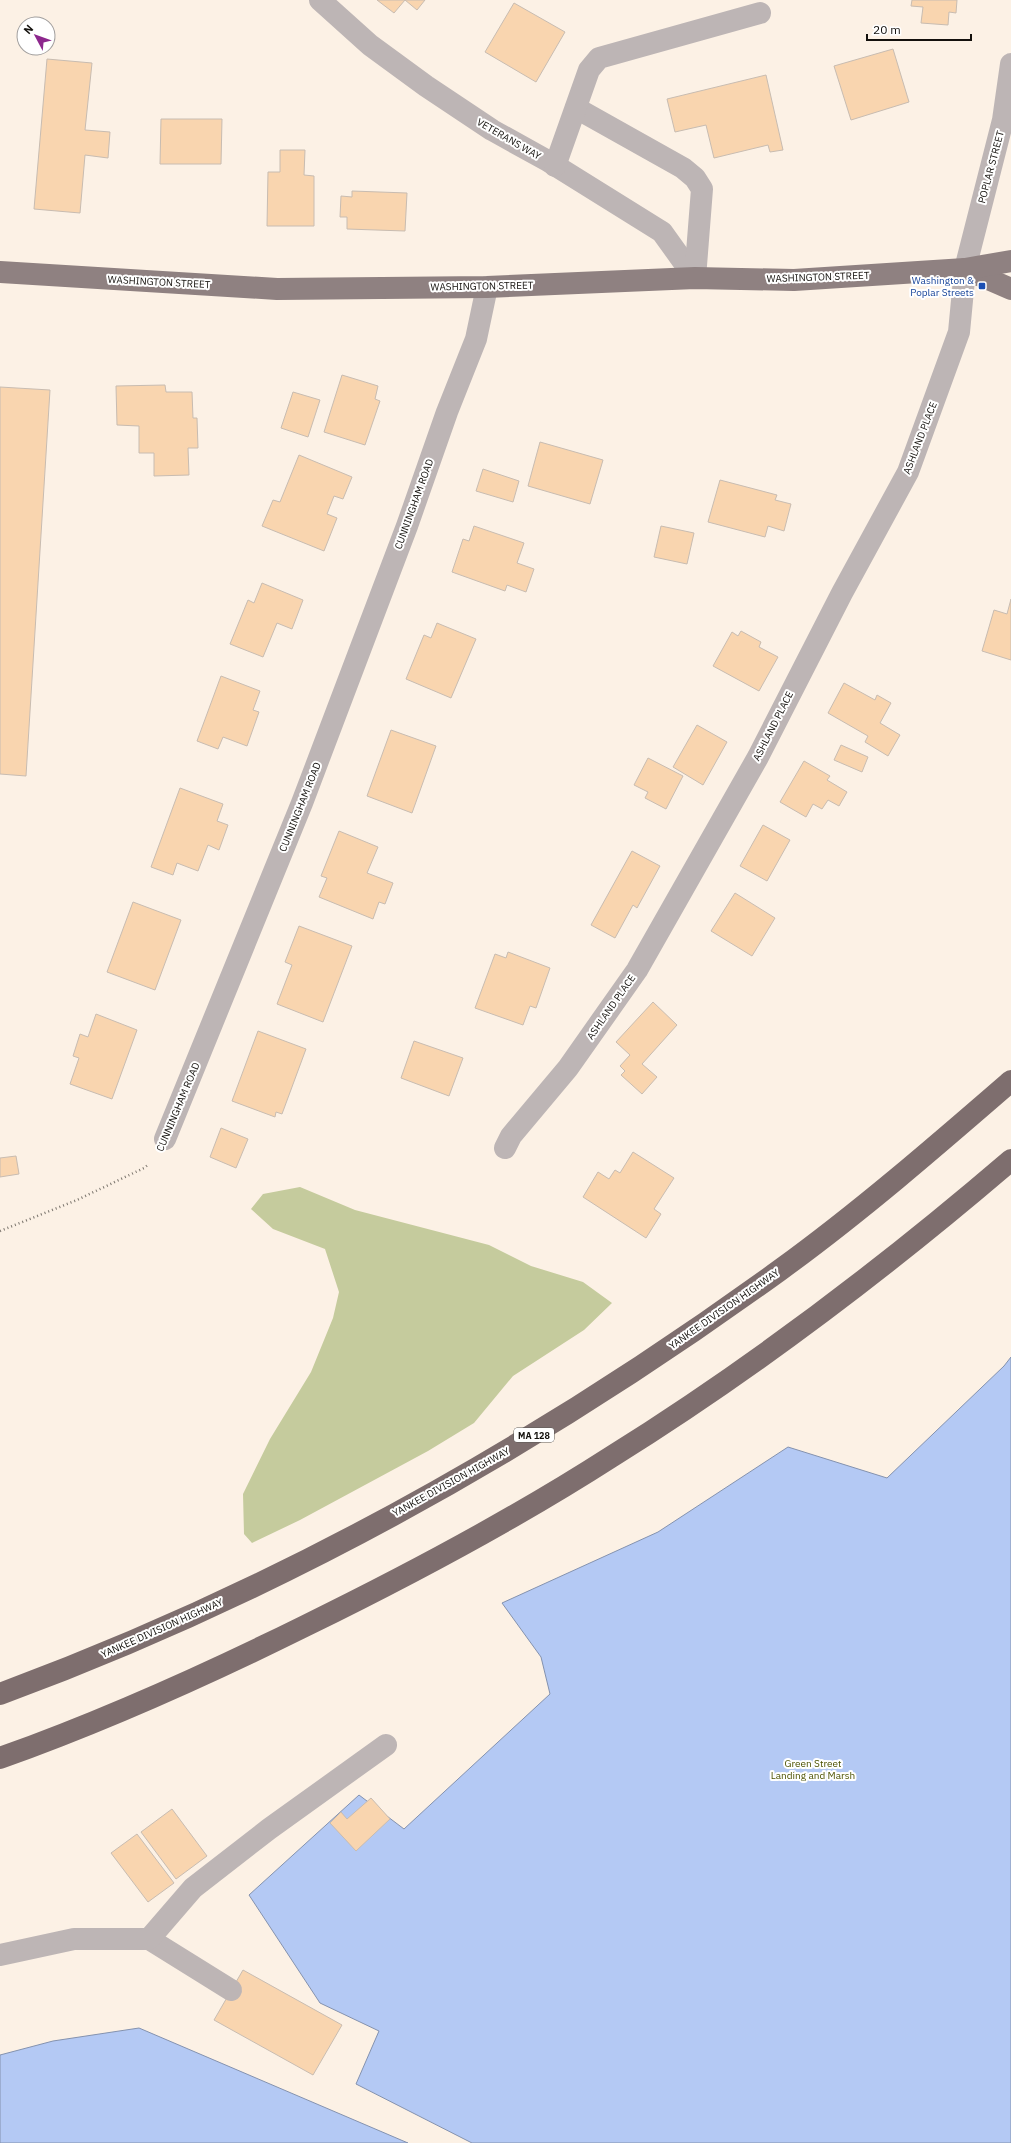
<svg xmlns="http://www.w3.org/2000/svg" width="1011" height="2143" font-family="'IBM Plex Sans',sans-serif">
  <style>
    .green { fill: #c5cb9d }
    .water { fill: #b4c9f4; stroke: #8492ae }
    .building { fill: #f9d5af; stroke: #c8bcb1 }
    .lines { fill: none; stroke-linecap: round; stroke-linejoin: round }
    .path { stroke: #7c766e; stroke-width: 2.5; stroke-dasharray: 1 3; stroke-linecap: butt }
    .minor { stroke: #bdb5b5; stroke-width: 22 }
    .major { stroke: #8f8181; stroke-width: 22 }
    .highway { stroke: #7e6e6e; stroke-width: 22 }
    .transit-dot { fill: #1a4fb4; stroke: #fff; stroke-width: 1.5 }
    .labels { text-anchor: middle; dominant-baseline: central; stroke-width: 4; stroke-linejoin: round; paint-order: stroke }
    .shield { fill: #fff; stroke: #5a5855; stroke-width: 1 }
    .shield-label { font-size: 9px; font-weight: bold; fill: #13100c }
    .street-label { font-size: 10px; fill: #13100c; stroke: #fff }
    .transit-label { font-size: 10px; fill: #164399; stroke: #fff; text-anchor: end }
    .park-label { font-size: 10px; fill: #4d5200; stroke: #fff }
  </style>
  <rect width="100%" height="100%" fill="#fcf1e5"/>
  <!-- green -->
  <polygon class="green" points="300,1187 355,1210 489,1245 531,1266 583,1282 612,1303 584,1330 513,1376 474,1423 428,1451 300,1520 252,1543 244,1534 243,1494 270,1439 311,1372 333,1318 339,1292 325,1249 273,1229 251,1209 263,1194"/>
  <!-- water -->
  <g class="water">
    <polygon points="1011,1357 1011,2143 472,2143 356,2084 379,2031 320,2003 249,1895 359,1795 404,1829 550,1694 541,1657 502,1603 658,1532 788,1447 887,1478 1004,1366"/>
    <polygon points="139,2028 408,2143 0,2143 0,2055 53,2041"/>
  </g>
  <!-- building -->
  <g class="building">
    <polygon points="377,0 425,0 417,10 405,0 394,13"/>
    <polygon points="912,0 957,0 956,13 949,12 948,25 921,23 923,7 911,6"/>
    <polygon points="514,3 565,32 536,82 485,52"/>
    <polygon points="893,49 909,102 851,120 834,66"/>
    <polygon points="47,59 92,63 85,130 110,132 108,158 85,155 80,213 34,209"/>
    <polygon points="766,75 783,150 770,152 768,145 714,158 706,125 675,132 667,99"/>
    <polygon points="161,119 222,119 221,164 160,164"/>
    <polygon points="280,150 305,150 304,175 314,176 314,226 267,226 268,172 280,172"/>
    <polygon points="352,191 407,193 405,231 347,229 347,217 340,217 341,196 352,197"/>
    <polygon points="342,375 378,386 375,399 380,401 365,445 324,432"/>
    <polygon points="165,385 166,392 192,392 193,418 197,418 198,448 188,448 189,475 154,476 154,453 139,453 139,426 117,425 116,386"/>
    <polygon points="0,387 50,390 26,776 0,774"/>
    <polygon points="293,392 320,400 308,437 281,428"/>
    <polygon points="540,442 603,460 590,504 528,486"/>
    <polygon points="299,455 352,477 343,499 334,496 327,514 337,518 324,551 262,526 273,500 280,502"/>
    <polygon points="483,469 519,481 513,502 476,491"/>
    <polygon points="720,480 777,495 775,500 791,504 784,531 768,526 765,537 708,522"/>
    <polygon points="474,526 524,543 517,563 534,569 526,592 507,585 505,591 452,572 463,539 469,541"/>
    <polygon points="661,526 694,533 687,564 654,557"/>
    <polygon points="262,583 303,600 292,629 277,623 263,657 230,644 248,600 254,603"/>
    <polygon points="1011,599 1011,660 982,651 994,610 1007,614"/>
    <polygon points="437,623 476,639 451,698 406,679 424,635 431,638"/>
    <polygon points="741,631 761,642 759,647 778,657 759,691 713,666 732,632 738,636"/>
    <polygon points="221,676 260,691 253,710 259,712 247,746 223,737 218,749 197,741"/>
    <polygon points="844,683 875,700 877,695 891,703 880,723 900,735 888,756 865,742 868,736 828,713"/>
    <polygon points="697,725 727,742 703,785 673,767"/>
    <polygon points="391,730 436,746 412,813 367,796"/>
    <polygon points="841,745 868,757 862,772 834,760"/>
    <polygon points="648,758 683,776 666,809 645,798 648,792 634,785"/>
    <polygon points="804,761 830,776 827,780 847,792 839,806 828,800 822,809 813,804 806,817 780,802"/>
    <polygon points="180,788 223,804 217,821 228,825 219,850 208,845 198,871 177,863 173,875 151,867"/>
    <polygon points="763,825 790,840 767,881 740,866"/>
    <polygon points="339,831 378,847 367,873 393,883 385,904 379,902 373,919 319,897 327,878 321,876"/>
    <polygon points="632,851 660,866 637,908 633,905 615,938 591,925"/>
    <polygon points="735,893 775,918 752,956 711,931"/>
    <polygon points="133,902 181,920 155,990 107,972"/>
    <polygon points="299,926 352,946 323,1022 277,1004 292,965 285,962"/>
    <polygon points="508,952 550,968 536,1008 530,1006 523,1025 475,1008 495,954 506,958"/>
    <polygon points="653,1002 677,1025 642,1064 657,1077 642,1094 621,1075 625,1071 620,1066 630,1055 616,1042"/>
    <polygon points="96,1014 137,1030 112,1099 70,1084 79,1058 73,1056 80,1034 88,1037"/>
    <polygon points="258,1031 306,1049 282,1114 276,1112 275,1117 232,1101"/>
    <polygon points="414,1041 463,1058 449,1096 401,1078"/>
    <polygon points="221,1128 248,1139 236,1168 210,1157"/>
    <polygon points="633,1152 674,1178 654,1209 661,1214 646,1238 583,1197 598,1172 609,1179 615,1170 620,1173"/>
    <polygon points="16,1156 19,1174 0,1177 0,1158"/>
    <polygon points="371,1798 390,1819 356,1851 330,1823 341,1812 347,1819"/>
    <polygon points="172,1809 207,1856 176,1879 141,1832"/>
    <polygon points="137,1834 174,1883 148,1902 111,1853"/>
    <polygon points="243,1970 342,2025 313,2075 214,2020"/>
  </g>
  <g class="lines">
    <!-- path -->
    <polyline class="path" points="0,1231 77,1200 144,1168 149,1164"/>
    <!-- minor -->
    <g class="minor">
      <polyline points="320,0 370,45 426,86 492,130 548,161 662,232 695,278"/>
      <polyline points="576,108 683,168 695,178 702,189 695,278"/>
      <polyline points="555,166 589,70 599,58 760,13"/>
      <polyline points="165,1139 302,803 407,526 447,412 476,339 487,287"/>
      <polyline points="505,1148 511,1136 568,1068 637,970 758,757 842,593 908,472 959,332 965,269 1003,120 1011,64"/>
      <polyline points="149,1939 231,1990"/>
      <polyline points="0,1955 74,1939 149,1939 193,1888 269,1829 386,1745"/>
    </g>
    <!-- major -->
    <g class="major">
      <polyline points="965,269 1011,289"/>
      <polyline points="0,272 277,289 487,287 695,278 794,280 965,269 1011,261"/>
    </g>
    <!-- highway -->
    <g class="highway">
      <path d="M0 1694C279 1591 539 1445 780 1270 860 1212 936 1146 1011 1081"/>
      <path d="M0 1758C104 1721 206 1675 305 1626 409 1575 513 1520 611 1457 752 1369 885 1268 1011 1160"/>
    </g>
  </g>
  <!-- markers -->
  <rect class="transit-dot" x="978" y="282" width="8" height="8" rx="2"/>
  <g class="labels">
    <!-- shield labels -->
    <rect class="shield" x="514" y="1428" width="40" height="14" rx="3"/>
    <g class="shield-label">
      <text x="534" y="1435">MA 128</text>
    </g>
    <!-- street labels -->
    <g class="street-label">
      <text transform="translate(509 139) rotate(30)">VETERANS WAY</text>
      <text transform="translate(991 167) rotate(-75)">POPLAR STREET</text>
      <text transform="translate(818 277) rotate(-2)">WASHINGTON STREET</text>
      <text transform="translate(159 282) rotate(3)">WASHINGTON STREET</text>
      <text transform="translate(482 286) rotate(-1)">WASHINGTON STREET</text>
      <text transform="translate(920 438) rotate(-69)">ASHLAND PLACE</text>
      <text transform="translate(414 504) rotate(-70)">CUNNINGHAM ROAD</text>
      <text transform="translate(773 726) rotate(-63)">ASHLAND PLACE</text>
      <text transform="translate(300 807) rotate(-68)">CUNNINGHAM ROAD</text>
      <text transform="translate(611 1007) rotate(-55)">ASHLAND PLACE</text>
      <text transform="translate(178 1107) rotate(-67)">CUNNINGHAM ROAD</text>
      <text transform="translate(724 1309) rotate(-35)">YANKEE DIVISION HIGHWAY</text>
      <text transform="translate(451 1482) rotate(-29)">YANKEE DIVISION HIGHWAY</text>
      <text transform="translate(162 1628) rotate(-24)">YANKEE DIVISION HIGHWAY</text>
    </g>
    <!-- transit labels -->
    <g class="transit-label">
      <text x="974" y="280">Washington &amp;<tspan x="974" dy="12">Poplar Streets</tspan></text>
    </g>
    <!-- park labels -->
    <g class="park-label">
      <text x="813" y="1763">Green Street<tspan x="813" dy="12">Landing and Marsh</tspan></text>
    </g>
  </g>
  <!-- north arrow -->
  <g transform="translate(36 36) rotate(311)"><circle r="19" fill="#ffffff" stroke="#a19f9e"/>
  <path d="M0-3L7 15L0 10L-7 15Z" fill="#8d278d"/>
  <text y="-6" font-size="11" font-weight="bold" text-anchor="middle" fill="#13100c">N</text>
  </g>
  <!-- scale -->
  <path d="M867 34v6h104v-6" fill="none" stroke="#13100c" stroke-width="2"/>
  <text x="873" y="34" font-size="12" fill="#13100c" stroke="#ffffff" stroke-width="3" paint-order="stroke">20 m</text>
</svg>
